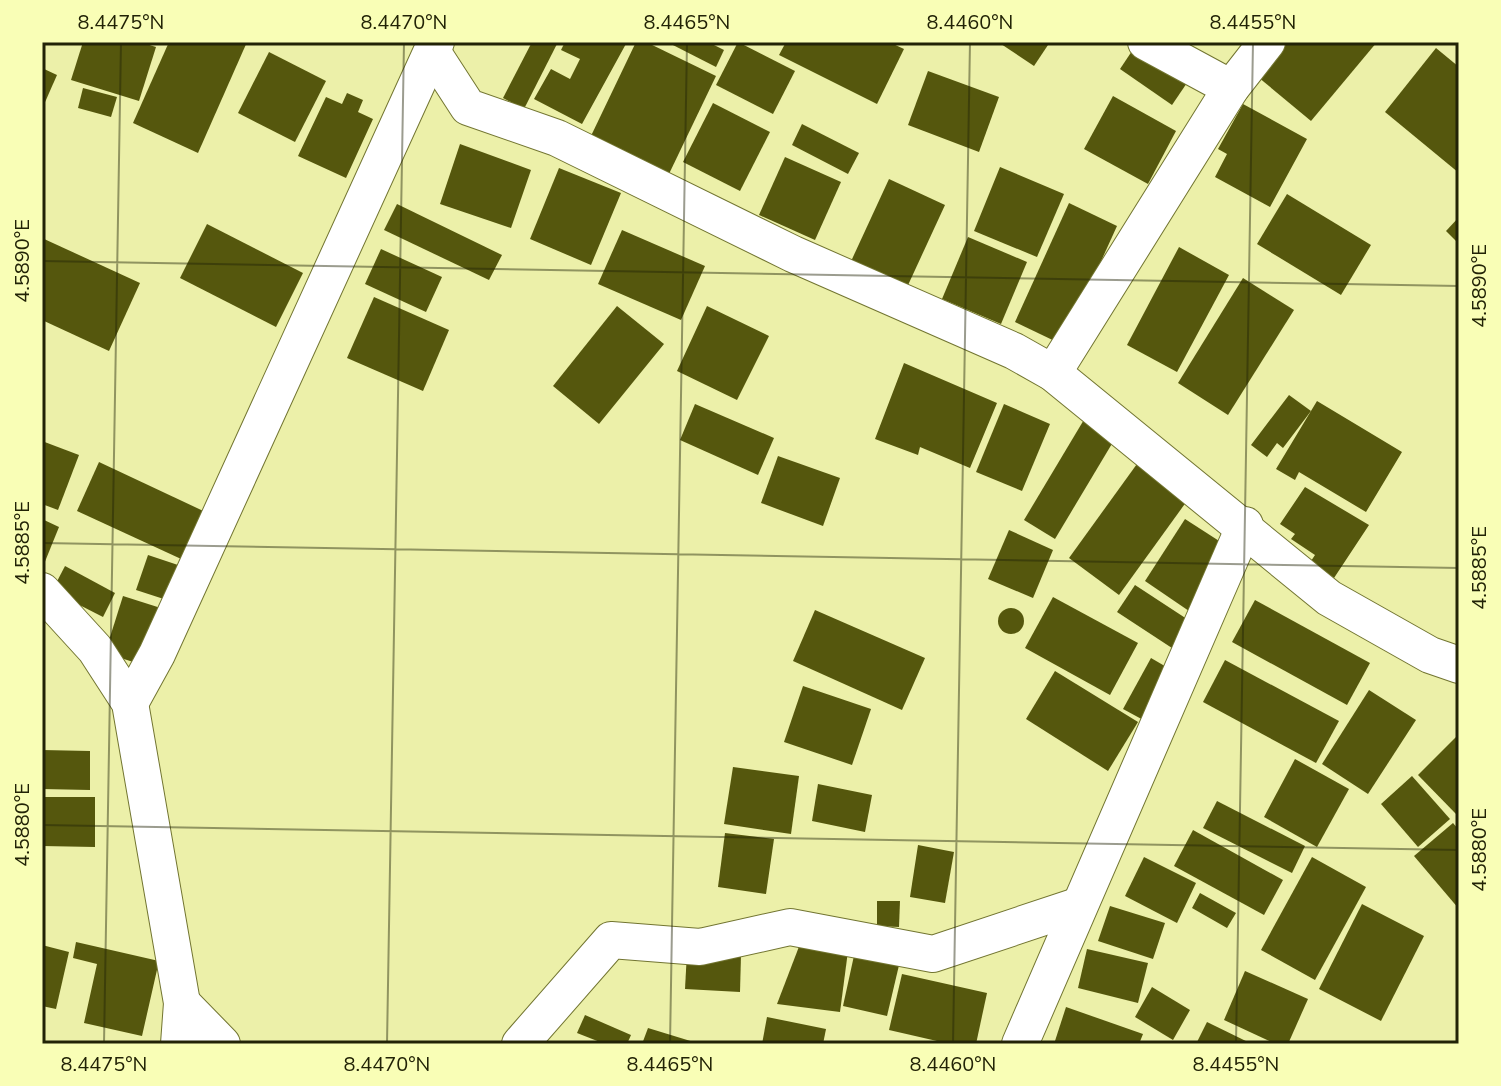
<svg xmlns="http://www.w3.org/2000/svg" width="1501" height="1086" font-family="'Nunito Sans',sans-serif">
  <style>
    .building { fill: #55570d }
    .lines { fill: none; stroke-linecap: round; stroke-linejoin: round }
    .street-casing { stroke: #727531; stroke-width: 38 }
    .street { stroke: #fff; stroke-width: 36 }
    .ticks { fill: none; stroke: #222306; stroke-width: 2; stroke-opacity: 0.45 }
    .neatline { fill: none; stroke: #222306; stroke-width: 3 }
    .ticks-label { font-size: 20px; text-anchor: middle; fill: #222306 }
  </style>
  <rect width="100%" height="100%" fill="#ecf0a9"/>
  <!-- building -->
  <g class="building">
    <polygon points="83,42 140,42 156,47 139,101 71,80"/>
    <polygon points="169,42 247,42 198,153 133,123"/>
    <polygon points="532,42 558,42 524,109 503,98"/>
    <polygon points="565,42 627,42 582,124 534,99 551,69 570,79 580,59 561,50"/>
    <polygon points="636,42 646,42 716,76 668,176 590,138"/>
    <polygon points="667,42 708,42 724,50 716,67"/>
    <polygon points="738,42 795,71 773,114 716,85"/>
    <polygon points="786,42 889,42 904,49 877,104 779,55"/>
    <polygon points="998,42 1050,42 1034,66"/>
    <polygon points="1138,42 1191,77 1172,105 1120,69"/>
    <polygon points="1287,42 1377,42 1311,121 1258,77"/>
    <polygon points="1436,48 1459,67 1459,173 1385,112"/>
    <polygon points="269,52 326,81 295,142 238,113"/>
    <polygon points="42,68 57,75 42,109"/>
    <polygon points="928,71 999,97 979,152 908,125"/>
    <polygon points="83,88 117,97 111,117 78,108"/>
    <polygon points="347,93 363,100 358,112 373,119 346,178 298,156 326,97 342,104"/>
    <polygon points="1113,96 1176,131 1148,184 1084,149"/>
    <polygon points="713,103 770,132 740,191 683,162"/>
    <polygon points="1243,104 1307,139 1270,207 1215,177 1227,154 1218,149"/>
    <polygon points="802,124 859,153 848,174 792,145"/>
    <polygon points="460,144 531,170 511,228 440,204"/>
    <polygon points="785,157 841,182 815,240 759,215"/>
    <polygon points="1000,167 1064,194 1037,257 974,231"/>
    <polygon points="559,168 621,193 591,265 530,239"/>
    <polygon points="889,179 945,205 903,296 847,270"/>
    <polygon points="1287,194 1371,245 1341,295 1257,244"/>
    <polygon points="1069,203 1117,226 1063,345 1015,322"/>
    <polygon points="397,204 502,255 489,280 384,230"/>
    <polygon points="1459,217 1459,244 1446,231"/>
    <polygon points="207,224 303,273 276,327 180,278"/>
    <polygon points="622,230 705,266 681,320 598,284"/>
    <polygon points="968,237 1027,262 1001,324 942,299"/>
    <polygon points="42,238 140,283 109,351 42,320"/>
    <polygon points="1179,247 1229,275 1177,372 1127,345"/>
    <polygon points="381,249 442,277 426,312 365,284"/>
    <polygon points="1243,278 1294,310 1228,415 1178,383"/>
    <polygon points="374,297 449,330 423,391 347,358"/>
    <polygon points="617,306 664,344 599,424 553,386"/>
    <polygon points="707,306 769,336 737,400 677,371"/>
    <polygon points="904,363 997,403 970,468 920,447 918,455 875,439"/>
    <polygon points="1289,395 1311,411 1283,448 1277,443 1267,457 1251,445"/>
    <polygon points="1317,401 1402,452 1366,512 1299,472 1295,480 1276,469"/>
    <polygon points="695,404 774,438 758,475 680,440"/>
    <polygon points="1004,404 1050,424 1022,491 976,472"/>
    <polygon points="1085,418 1116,437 1055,539 1024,520"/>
    <polygon points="42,441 79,455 58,510 42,504"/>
    <polygon points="778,456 840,478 823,526 761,503"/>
    <polygon points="1142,457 1192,494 1119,595 1069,558"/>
    <polygon points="99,462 214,516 192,564 77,511"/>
    <polygon points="1305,487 1369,525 1334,578 1311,561 1315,555 1291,539 1295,534 1280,524"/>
    <polygon points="42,519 59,527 42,569"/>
    <polygon points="1185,519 1230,548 1189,611 1145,581"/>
    <polygon points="1009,530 1053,550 1033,598 988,579"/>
    <polygon points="148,555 184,567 173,602 136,590"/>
    <polygon points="65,566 115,593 103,617 52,591"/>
    <polygon points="1135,585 1193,623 1175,650 1117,612"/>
    <polygon points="123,596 167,610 149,667 105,653"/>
    <polygon points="1053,597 1138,643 1110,695 1025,648"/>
    <polygon points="1255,600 1370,663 1347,705 1232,642"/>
    <circle cx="1011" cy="621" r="13"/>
    <polygon points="815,610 925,658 902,710 793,661"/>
    <polygon points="1151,658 1175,672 1147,722 1123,709"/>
    <polygon points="1225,660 1339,721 1316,763 1203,702"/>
    <polygon points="1055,671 1138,722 1108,771 1026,719"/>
    <polygon points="803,686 871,709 852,765 784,742"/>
    <polygon points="1369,690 1416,720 1368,794 1322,764"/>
    <polygon points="1459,734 1459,811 1456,814 1418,775"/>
    <polygon points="42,750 90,751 90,790 42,789"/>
    <polygon points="1295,759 1349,789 1317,847 1264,817"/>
    <polygon points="733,767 799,776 791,834 724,824"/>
    <polygon points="1412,776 1450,819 1418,847 1381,804"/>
    <polygon points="818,784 872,795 865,832 812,821"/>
    <polygon points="42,797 95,797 95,847 42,846"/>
    <polygon points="1217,801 1305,846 1292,873 1203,828"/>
    <polygon points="1453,823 1459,830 1459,909 1414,856"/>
    <polygon points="1193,830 1283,880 1264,915 1174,866"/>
    <polygon points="725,833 774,839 766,894 718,887"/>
    <polygon points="918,845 954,852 945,903 910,897"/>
    <polygon points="1144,857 1196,883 1177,923 1125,896"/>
    <polygon points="1312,857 1366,887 1315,980 1261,950"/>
    <polygon points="1200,893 1236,913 1227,928 1192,908"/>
    <polygon points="877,901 900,901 899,927 877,926"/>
    <polygon points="1362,904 1424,936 1381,1021 1319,989"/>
    <polygon points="1110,906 1165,923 1153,959 1098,941"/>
    <polygon points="76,942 159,961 142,1036 84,1023 97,964 73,958"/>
    <polygon points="800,944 848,951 840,1012 777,1004"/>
    <polygon points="42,945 69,952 56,1009 42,1006"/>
    <polygon points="1087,949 1148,963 1138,1003 1078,988"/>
    <polygon points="855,951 900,961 887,1016 843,1006"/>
    <polygon points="687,952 741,955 740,992 685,989"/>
    <polygon points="1245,971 1308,999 1288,1044 1276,1044 1224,1020"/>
    <polygon points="902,974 987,993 976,1044 950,1044 889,1030"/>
    <polygon points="1152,987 1190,1010 1173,1040 1135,1017"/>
    <polygon points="1066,1007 1143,1034 1139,1044 1054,1044"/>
    <polygon points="585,1015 631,1035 627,1044 605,1044 577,1033"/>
    <polygon points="767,1017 826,1029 823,1044 762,1044"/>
    <polygon points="1207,1022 1252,1044 1196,1044"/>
    <polygon points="648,1028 697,1043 697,1044 642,1044"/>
  </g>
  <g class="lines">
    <!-- street casing -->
    <g class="street-casing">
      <g id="street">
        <polyline points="1146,42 1231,88"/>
        <polyline points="433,53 468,107 557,138 793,254 1014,351 1053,373 1329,598 1430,655 1459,665"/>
        <polyline points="1053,373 1231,88 1267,42"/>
        <polyline points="42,591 95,649 130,703 182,1003 179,1044"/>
        <polyline points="130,703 157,654 436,42"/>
        <polyline points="182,1003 222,1044"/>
        <polyline points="520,1044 611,940 700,947 790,927 933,954 1077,906"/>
        <polyline points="1020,1044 1245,525"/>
      </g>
    </g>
    <!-- street -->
    <use href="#street" class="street"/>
  </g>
  <!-- ticks -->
  <path class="ticks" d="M42 261 1459 286M42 543 1459 568M42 825 1459 850M104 1044 121 42M387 1044 404 42M670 1044 687 42M953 1044 970 42M1236 1044 1253 42"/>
  <!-- border -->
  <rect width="1501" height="1086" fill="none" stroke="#f9feb6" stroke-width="88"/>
  <rect x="44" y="44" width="1413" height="998" class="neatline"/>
  <g class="ticks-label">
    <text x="121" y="29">8.4475°N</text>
    <text x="404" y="29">8.4470°N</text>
    <text x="687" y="29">8.4465°N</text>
    <text x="970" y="29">8.4460°N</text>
    <text x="1253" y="29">8.4455°N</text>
    <text transform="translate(22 261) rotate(-90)" y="7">4.5890°E</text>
    <text transform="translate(1479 286) rotate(-90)" y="7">4.5890°E</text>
    <text transform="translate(22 543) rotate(-90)" y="7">4.5885°E</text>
    <text transform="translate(1479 568) rotate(-90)" y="7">4.5885°E</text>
    <text transform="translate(22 825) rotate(-90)" y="7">4.5880°E</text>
    <text transform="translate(1479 850) rotate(-90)" y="7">4.5880°E</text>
    <text x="104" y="1071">8.4475°N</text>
    <text x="387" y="1071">8.4470°N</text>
    <text x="670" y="1071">8.4465°N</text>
    <text x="953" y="1071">8.4460°N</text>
    <text x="1236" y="1071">8.4455°N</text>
  </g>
</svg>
